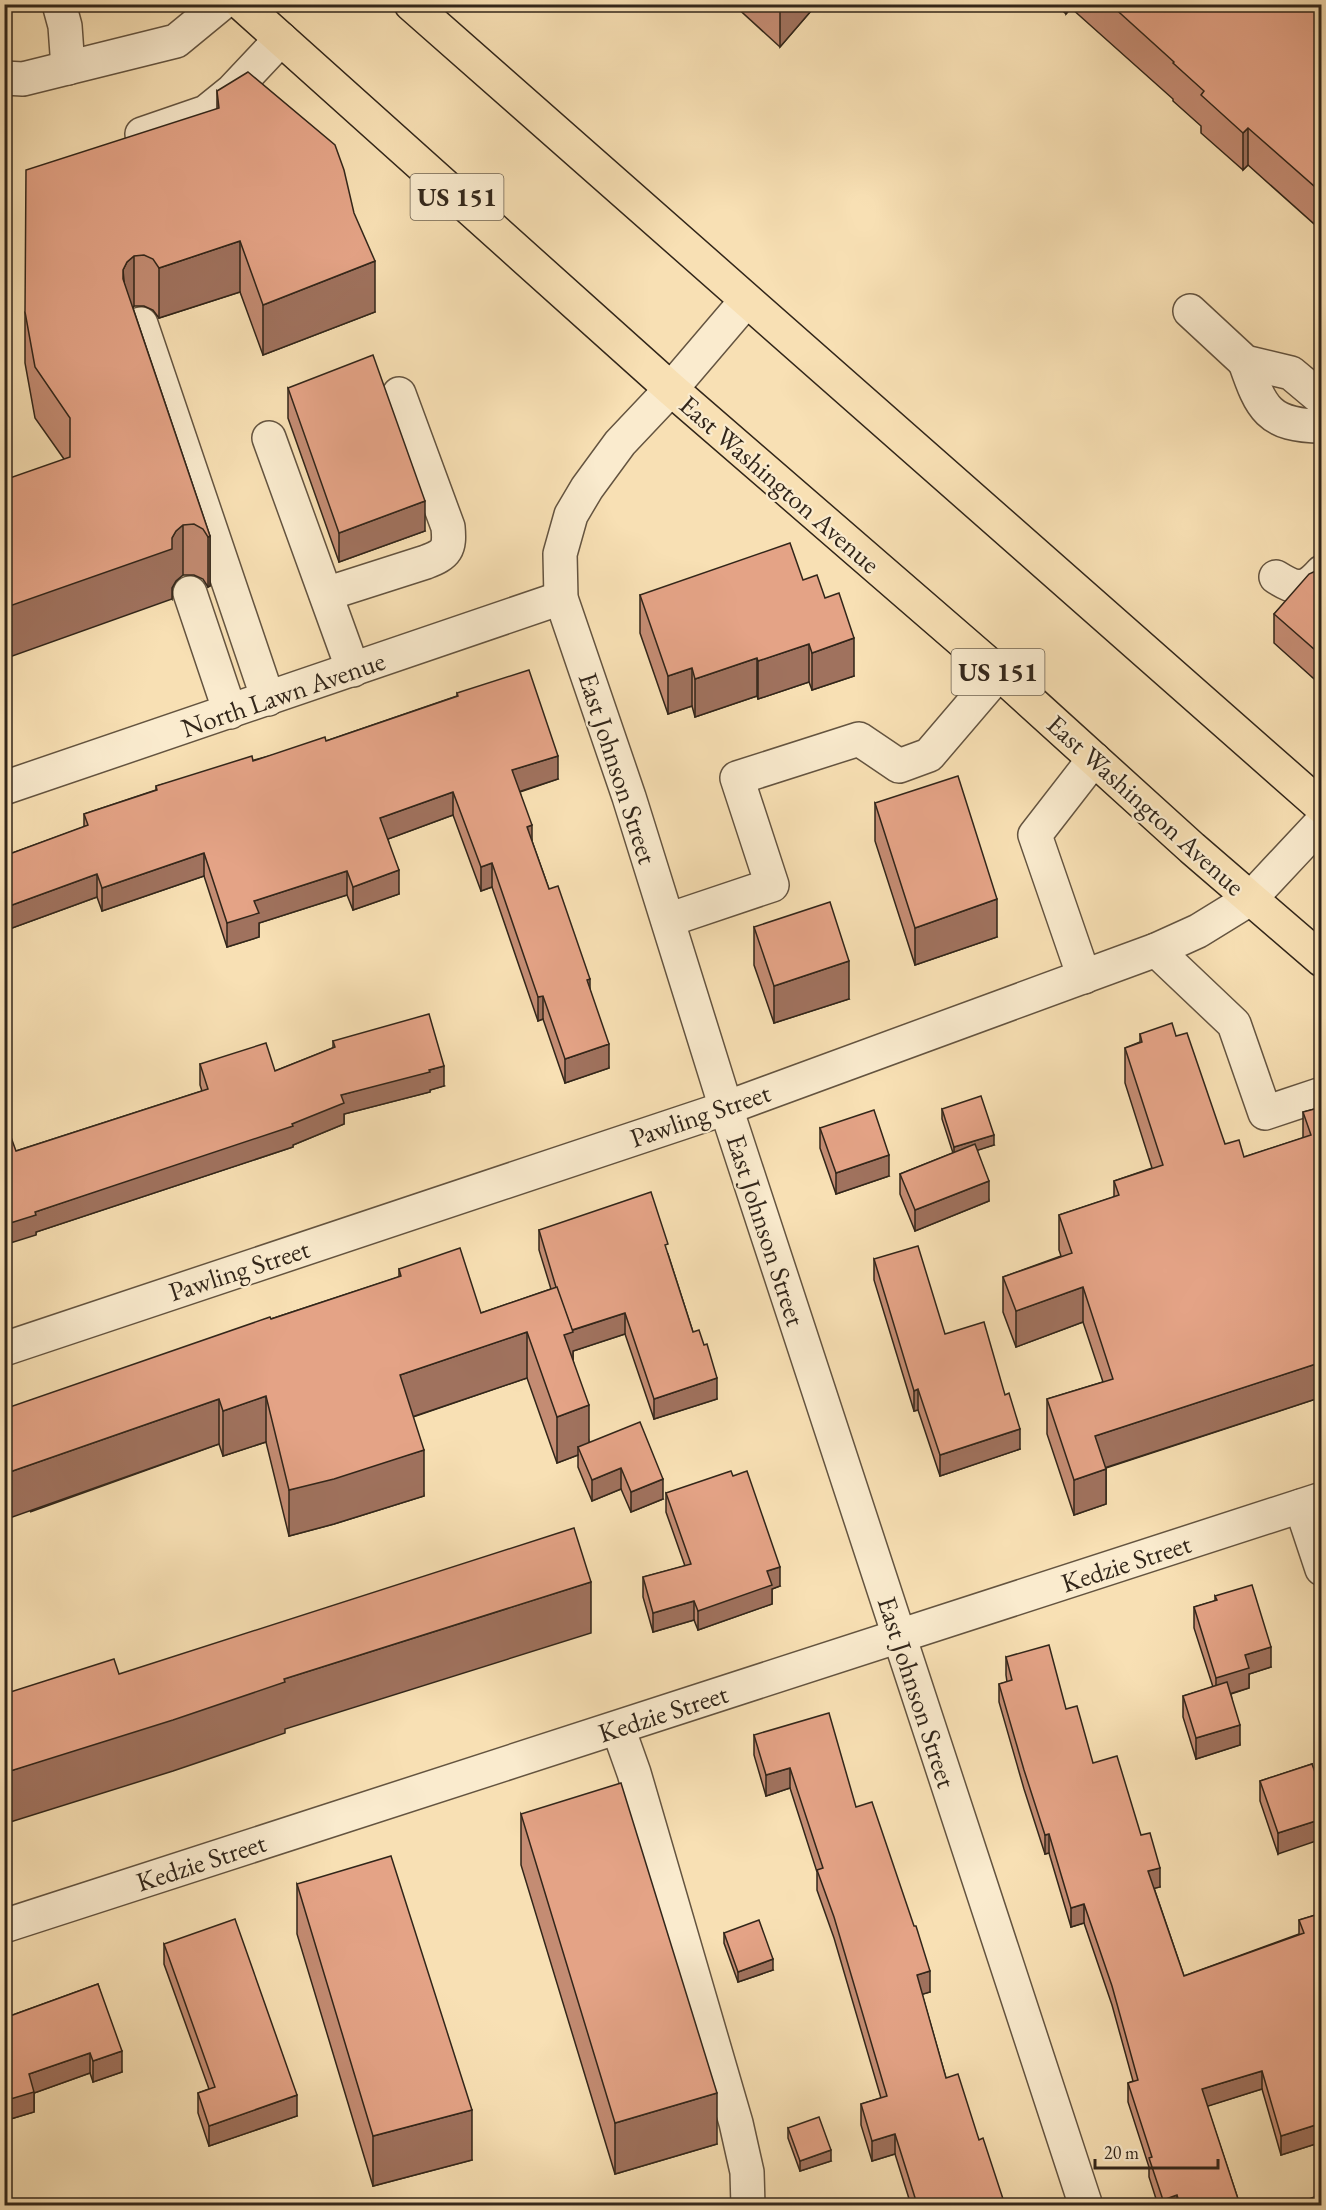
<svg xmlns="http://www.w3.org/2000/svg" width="1326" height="2210" font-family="'EB Garamond',serif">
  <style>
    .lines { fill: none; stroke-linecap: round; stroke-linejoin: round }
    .minor-casing { stroke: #645440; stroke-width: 36 }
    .major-casing { stroke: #32261a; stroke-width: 36 }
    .minor { stroke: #faebce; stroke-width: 33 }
    .major { stroke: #f8e0b4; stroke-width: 33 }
    .wall { fill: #c48c73; stroke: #32261a; stroke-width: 1.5 }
    .shaded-wall { fill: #a0725e; stroke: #32261a; stroke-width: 1.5 }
    .building { fill: #e4a386; stroke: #32261a; stroke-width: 1.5 }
    .labels { text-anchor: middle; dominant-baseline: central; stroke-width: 4.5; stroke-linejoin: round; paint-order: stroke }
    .shield { fill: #faebce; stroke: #6e6150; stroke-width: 1.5 }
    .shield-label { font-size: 26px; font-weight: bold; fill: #32261a }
    .street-label { font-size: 27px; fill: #32261a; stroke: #faebce }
  </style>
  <rect width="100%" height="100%" fill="#f8e0b4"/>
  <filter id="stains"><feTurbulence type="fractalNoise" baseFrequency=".00333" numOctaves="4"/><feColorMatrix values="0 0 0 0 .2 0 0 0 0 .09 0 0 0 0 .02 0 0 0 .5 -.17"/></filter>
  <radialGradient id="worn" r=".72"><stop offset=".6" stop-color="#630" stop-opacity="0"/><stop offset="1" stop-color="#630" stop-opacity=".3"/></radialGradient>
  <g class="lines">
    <!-- minor casing -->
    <g class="minor-casing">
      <g id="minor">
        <polyline points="59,4 65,26 68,68"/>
        <polyline points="4,78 23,79 176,41 221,4"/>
        <polyline points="142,134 206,112 232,91 281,39"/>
        <polyline points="746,301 671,389 620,443 587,488 571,515 560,554 561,598 629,797 726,1108 1086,2206"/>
        <polyline points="1190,311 1245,362 1291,373 1322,399"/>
        <polyline points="141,324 268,699"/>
        <path d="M1245 362C1261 408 1268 426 1322 426"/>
        <polyline points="269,438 353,670"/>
        <path d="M1276 577C1297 590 1305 591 1322 572"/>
        <polyline points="190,593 230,712"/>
        <path d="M326 594 426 562C447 554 450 549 448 527L399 394"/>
        <polyline points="4,788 561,598"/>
        <polyline points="668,920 772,885 737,778 859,739 899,766 929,755 999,673"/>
        <polyline points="1156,950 1234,1024 1265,1113 1322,1094"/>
        <polyline points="1084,977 1035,835 1094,759"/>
        <polyline points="4,1349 726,1108 1156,950 1198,931 1250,899 1322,822"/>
        <polyline points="1301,1506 1322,1569"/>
        <polyline points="618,1728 634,1773 736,2123 747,2172 748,2206"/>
        <polyline points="4,1926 1322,1499"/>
      </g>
    </g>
    <!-- major casing -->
    <g class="major-casing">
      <g id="major">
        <polyline points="242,4 671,389 999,673 1192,848 1322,960"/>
        <polyline points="411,4 1322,807"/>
      </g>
    </g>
    <!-- minor -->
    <use href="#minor" class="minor"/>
    <!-- major -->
    <use href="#major" class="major"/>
  </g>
  <!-- wall -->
  <g class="wall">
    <polygon points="733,4 817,4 780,47"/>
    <polygon points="1055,4 1322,4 1322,231 1248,165 1243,170 1201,133 1201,126 1173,101 1173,99 1071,8 1066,14"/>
    <polygon points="217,91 375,312 263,355 240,292 159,318 153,310 144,306 134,306 133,308 210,536 210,586 208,587 203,579 194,575 183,575 176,581 172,588 172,599 64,459 35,418 25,363 25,312 217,109"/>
    <polygon points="288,388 425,531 339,562 288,418"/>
    <polygon points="1322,568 1322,686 1274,643 1274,614"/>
    <polygon points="803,580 854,676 812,690 809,682 758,699 757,696 695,717 692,706 668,714 640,633 640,595"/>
    <polygon points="457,693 558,779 520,792 532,841 549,889 590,990 609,1068 565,1083 543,1019 538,1021 492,887 481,891 453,815 388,839 399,894 353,910 347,895 259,923 259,937 227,947 204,876 102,911 97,897 4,931 4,856 84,827 84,814 156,790 156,786 326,741 457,696"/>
    <polygon points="875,803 997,937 915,965 875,841"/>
    <polygon points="754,927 849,999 774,1023 754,965"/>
    <polygon points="1140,1034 1176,1036 1225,1144 1244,1157 1303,1138 1303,1112 1322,1107 1322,1397 1106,1468 1106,1504 1074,1515 1047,1434 1047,1399 1103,1382 1083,1322 1016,1347 1003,1312 1003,1277 1061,1256 1059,1250 1059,1215 1114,1197 1114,1181 1152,1168 1125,1083 1125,1048 1140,1042"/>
    <polygon points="333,1041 444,1086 430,1090 430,1092 344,1114 344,1124 293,1145 293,1147 36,1232 36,1235 16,1151 202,1091 200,1085 200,1064 275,1071 333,1048"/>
    <polygon points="942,1109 994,1145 977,1150 989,1201 915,1231 900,1194 900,1174 953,1153 942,1119"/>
    <polygon points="820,1128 889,1176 836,1194 820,1148"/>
    <polygon points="539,1230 668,1254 693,1332 717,1399 654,1419 625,1334 573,1351 573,1360 589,1442 663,1499 631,1512 621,1489 592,1501 578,1467 578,1455 557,1463 527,1378 413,1417 424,1496 334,1524 289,1536 266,1442 223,1456 219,1444 30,1512 271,1319 399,1277 399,1269 481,1313 551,1289 539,1250"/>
    <polygon points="874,1259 945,1334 1020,1449 940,1476 918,1410 914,1411 874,1280"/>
    <polygon points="666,1493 780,1586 772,1589 772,1604 698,1630 694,1620 653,1632 643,1597 643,1577 685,1566 666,1512"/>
    <polygon points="1215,1596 1271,1667 1249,1674 1249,1688 1231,1694 1240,1745 1196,1759 1183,1717 1183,1696 1213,1687 1194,1628 1194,1607 1215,1601"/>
    <polygon points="1006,1657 1066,1709 1093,1763 1141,1835 1160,1887 1154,1888 1184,1976 1299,1934 1299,1920 1322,1913 1322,2142 1281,2155 1262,2089 1207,2106 1240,2205 1158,2205 1149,2177 1149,2167 1128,2102 1128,2083 1133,2081 1112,2005 1084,1923 1071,1927 1049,1853 1045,1854 1024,1789 999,1702 999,1684 1007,1682 1006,1675"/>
    <polygon points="754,1735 856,1807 930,1992 922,1994 946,2078 979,2140 1005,2205 911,2205 895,2154 872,2161 861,2125 861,2104 881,2098 834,1938 817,1890 817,1872 790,1788 766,1796 754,1755"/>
    <polygon points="1312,1764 1278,1854 1260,1801 1260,1781"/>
    <polygon points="521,1814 717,2144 615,2174 521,1865"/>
    <polygon points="297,1884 472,2160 373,2186 297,1934"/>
    <polygon points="724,1933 773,1970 738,1982 724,1943"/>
    <polygon points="164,1944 297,2116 209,2146 198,2113 198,2093 209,2089 164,1964"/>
    <polygon points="98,1984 122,2072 93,2082 90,2073 34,2093 34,2112 4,2121 4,2010 10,2016"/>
    <polygon points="788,2128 831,2161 800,2171 788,2138"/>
  </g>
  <!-- shaded-wall -->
  <g class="shaded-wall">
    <polygon points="4,4 19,4 4,20"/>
    <polygon points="784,4 817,4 780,47 780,9"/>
    <polygon points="1066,4 1071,4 1071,8 1066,14"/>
    <polygon points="1248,128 1248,165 1243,170 1243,133"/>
    <polygon points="240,241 240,292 159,318 159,268"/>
    <polygon points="134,256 134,306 127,312 123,270 127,262"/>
    <polygon points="375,261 375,312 263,355 263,305"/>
    <polygon points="425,501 425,531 339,562 339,533"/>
    <polygon points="183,525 183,575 176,581 172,588 172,599 4,659 4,608 172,538 176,531"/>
    <polygon points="210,536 210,586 208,587 208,537"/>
    <polygon points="854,638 854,676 812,690 812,653"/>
    <polygon points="809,644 809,682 758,699 758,661"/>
    <polygon points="757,658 757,696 695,717 695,679"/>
    <polygon points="692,668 692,706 668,714 668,676"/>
    <polygon points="558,756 558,779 512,794 512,770"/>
    <polygon points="453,792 453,815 380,842 380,818"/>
    <polygon points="532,825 532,849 527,827"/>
    <polygon points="204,853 204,876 102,911 102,888"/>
    <polygon points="492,863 492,887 481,891 481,867"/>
    <polygon points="399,870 399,894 353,910 353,887"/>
    <polygon points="347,871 347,895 259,923 259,937 227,947 227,923 254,901"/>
    <polygon points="97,874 97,897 4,931 4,908"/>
    <polygon points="997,899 997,937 915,965 915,928"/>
    <polygon points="849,961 849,999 774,1023 774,986"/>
    <polygon points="590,979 590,1002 587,980"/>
    <polygon points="543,996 543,1019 538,1021 538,997"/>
    <polygon points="609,1044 609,1068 565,1083 565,1059"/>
    <polygon points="444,1066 444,1086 430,1090 430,1092 344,1114 344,1124 293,1145 293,1147 36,1232 36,1235 4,1245 4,1225 35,1212 292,1124 341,1095"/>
    <polygon points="994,1135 994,1145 954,1158 954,1147"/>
    <polygon points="889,1155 889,1176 836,1194 836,1173"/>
    <polygon points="989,1181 989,1201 915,1231 915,1210"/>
    <polygon points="1083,1287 1083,1322 1016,1347 1016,1311"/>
    <polygon points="625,1313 625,1334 573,1351 573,1378 564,1335 570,1331"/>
    <polygon points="527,1332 527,1378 400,1421 400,1375"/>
    <polygon points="1322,1362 1322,1397 1095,1471 1095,1436"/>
    <polygon points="717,1378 717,1399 654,1419 654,1399"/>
    <polygon points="918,1389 918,1410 914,1411 914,1391"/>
    <polygon points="266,1396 266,1442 223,1456 223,1411"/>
    <polygon points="219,1399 219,1444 4,1520 4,1474"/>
    <polygon points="589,1405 589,1450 578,1447 578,1455 557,1463 557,1417"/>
    <polygon points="1020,1429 1020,1449 940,1476 940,1455"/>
    <polygon points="424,1450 424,1496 334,1524 289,1536 289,1490"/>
    <polygon points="621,1468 621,1489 592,1501 592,1480"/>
    <polygon points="1106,1469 1106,1504 1074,1515 1074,1480"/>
    <polygon points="663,1479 663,1499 631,1512 631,1492"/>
    <polygon points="780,1567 780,1586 772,1589 772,1604 698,1630 698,1611 767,1571"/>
    <polygon points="591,1582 591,1633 285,1729 285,1733 173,1771 4,1824 4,1773 284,1679"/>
    <polygon points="694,1601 694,1620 653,1632 653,1613"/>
    <polygon points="1271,1647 1271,1667 1249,1674 1249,1688 1216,1698 1216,1678 1245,1655"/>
    <polygon points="1240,1725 1240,1745 1196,1759 1196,1738"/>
    <polygon points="790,1768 790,1788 766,1796 766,1775"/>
    <polygon points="1322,1819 1322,1839 1278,1854 1278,1833"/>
    <polygon points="1049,1834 1049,1853 1045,1854 1045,1835"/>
    <polygon points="1160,1868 1160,1887 1148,1890 1148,1871"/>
    <polygon points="1084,1904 1084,1923 1071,1927 1071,1908"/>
    <polygon points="773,1959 773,1970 738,1982 738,1972"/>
    <polygon points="930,1971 930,1992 917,1996 917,1975"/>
    <polygon points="122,2051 122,2072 93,2082 93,2061"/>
    <polygon points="90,2053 90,2073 34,2093 34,2112 4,2121 4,2101 29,2074"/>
    <polygon points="1262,2071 1262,2089 1202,2108 1202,2089"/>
    <polygon points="717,2093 717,2144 615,2174 615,2123"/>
    <polygon points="297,2095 297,2116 209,2146 209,2126"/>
    <polygon points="472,2110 472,2160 373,2186 373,2136"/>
    <polygon points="1322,2123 1322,2142 1281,2155 1281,2136"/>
    <polygon points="895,2134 895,2154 872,2161 872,2141"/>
    <polygon points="831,2150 831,2161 800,2171 800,2161"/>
    <polygon points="1177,2195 1177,2205 1163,2205 1163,2200"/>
    <polygon points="932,2200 932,2205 917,2205 917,2204"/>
  </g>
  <!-- building -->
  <g class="building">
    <polygon points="776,4 784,4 780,9"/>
    <polygon points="1110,4 1322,4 1322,193 1248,128 1243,133 1201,95 1204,91 1173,63 1174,62"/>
    <polygon points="248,72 335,145 344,170 354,213 375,261 263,305 240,241 159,268 153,259 144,255 134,256 127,262 123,270 123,279 210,536 208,537 203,529 194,524 183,525 176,531 172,538 172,549 4,608 4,480 70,457 70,418 35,367 25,312 26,170 219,108 217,91"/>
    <polygon points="373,355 425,501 339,533 288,388"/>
    <polygon points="790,543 803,580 817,575 825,598 839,593 854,638 812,653 809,644 758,661 757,658 695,679 692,668 668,676 640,595"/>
    <polygon points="1322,568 1322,656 1274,614 1309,574"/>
    <polygon points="529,670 558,756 512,770 532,825 527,827 549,889 558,886 590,979 587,980 609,1044 565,1059 543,996 538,997 492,863 481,867 453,792 380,818 399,870 353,887 347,871 254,901 259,913 227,923 204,853 102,888 97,874 4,908 4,856 88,825 84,814 157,790 156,786 252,756 253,761 325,737 326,741 458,696 457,693"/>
    <polygon points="958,776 997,899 915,928 875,803"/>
    <polygon points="830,902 849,961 774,986 754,927"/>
    <polygon points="429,1014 444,1066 429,1070 430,1072 341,1095 344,1103 292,1124 293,1126 35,1212 36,1215 4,1225 4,1118 16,1151 208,1089 200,1064 266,1043 275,1071 335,1047 333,1041"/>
    <polygon points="1172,1023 1176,1036 1187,1033 1225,1144 1239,1140 1244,1157 1311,1135 1303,1112 1322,1107 1322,1362 1095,1436 1106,1469 1074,1480 1047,1399 1113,1379 1083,1287 1016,1311 1003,1277 1072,1253 1059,1215 1119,1195 1114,1181 1163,1165 1125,1048 1142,1042 1140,1034"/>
    <polygon points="981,1096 994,1135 954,1147 942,1109"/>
    <polygon points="874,1110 889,1155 836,1173 820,1128"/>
    <polygon points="975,1144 989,1181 915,1210 900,1174"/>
    <polygon points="651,1192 668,1244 665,1245 693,1332 699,1330 704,1345 707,1344 717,1378 654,1399 625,1313 572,1330 556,1287 539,1230"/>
    <polygon points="918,1246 945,1334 984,1322 1005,1395 1009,1393 1020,1429 940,1455 918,1389 914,1391 874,1259"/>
    <polygon points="460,1248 481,1313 557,1287 573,1332 564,1335 589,1405 557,1417 527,1332 400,1375 424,1450 334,1479 289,1490 266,1396 223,1411 219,1399 4,1474 4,1409 270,1317 271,1319 401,1276 399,1269"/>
    <polygon points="640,1422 663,1479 631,1492 621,1468 592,1480 578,1447"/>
    <polygon points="731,1471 733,1476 747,1471 780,1567 767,1571 772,1585 698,1611 694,1601 653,1613 643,1577 691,1564 666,1493"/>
    <polygon points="574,1528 591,1582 284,1679 285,1682 173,1720 4,1773 4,1694 114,1659 119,1674"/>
    <polygon points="1252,1585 1271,1647 1245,1655 1249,1668 1216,1678 1194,1607 1217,1600 1215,1596"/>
    <polygon points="1049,1645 1066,1709 1077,1706 1093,1763 1117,1756 1141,1835 1150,1833 1160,1868 1148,1871 1184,1976 1304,1933 1299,1920 1322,1913 1322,2123 1281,2136 1262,2071 1202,2089 1240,2205 1180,2205 1177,2195 1163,2200 1149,2158 1152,2157 1128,2083 1138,2080 1112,1986 1084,1904 1071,1908 1049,1834 1045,1835 1024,1770 999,1684 1012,1680 1006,1657"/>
    <polygon points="1227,1682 1240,1725 1196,1738 1183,1696"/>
    <polygon points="829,1713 856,1807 872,1802 914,1926 916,1926 930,1971 917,1975 946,2078 958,2074 979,2140 983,2138 1005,2205 933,2205 932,2200 917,2204 895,2134 872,2141 861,2104 887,2096 834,1917 817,1870 823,1868 790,1768 766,1775 754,1735"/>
    <polygon points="1312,1764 1322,1791 1322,1819 1278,1833 1260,1781"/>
    <polygon points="621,1783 717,2093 615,2123 521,1814"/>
    <polygon points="391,1856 472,2110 373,2136 297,1884"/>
    <polygon points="235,1919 297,2095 209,2126 198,2093 215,2087 164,1944"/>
    <polygon points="759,1920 773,1959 738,1972 724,1933"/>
    <polygon points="98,1984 122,2051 93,2061 90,2053 29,2074 34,2092 4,2101 4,2010 8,2009 10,2016"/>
    <polygon points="819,2117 831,2150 800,2161 788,2128"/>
    <polygon points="1322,2194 1322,2205 1302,2205 1301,2202"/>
  </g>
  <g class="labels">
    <!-- shield labels -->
    <g class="shield">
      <rect x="410.5" y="174" width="93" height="46" rx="4.5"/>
      <rect x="951.5" y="649" width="93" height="46" rx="4.5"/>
    </g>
    <g class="shield-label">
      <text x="457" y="197">US 151</text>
      <text x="998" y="672">US 151</text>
    </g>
    <!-- street labels -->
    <g class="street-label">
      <text transform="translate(780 484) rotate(41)">East Washington Avenue</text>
      <text transform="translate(283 694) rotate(-19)">North Lawn Avenue</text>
      <text transform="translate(618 768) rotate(72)">East Johnson Street</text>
      <text transform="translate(1146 805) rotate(42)">East Washington Avenue</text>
      <text transform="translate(700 1115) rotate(-19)">Pawling Street</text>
      <text transform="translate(766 1230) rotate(72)">East Johnson Street</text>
      <text transform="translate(239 1270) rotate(-18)">Pawling Street</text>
      <text transform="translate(1126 1563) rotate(-18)">Kedzie Street</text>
      <text transform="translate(917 1692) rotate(72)">East Johnson Street</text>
      <text transform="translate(663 1713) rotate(-18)">Kedzie Street</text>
      <text transform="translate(201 1862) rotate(-18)">Kedzie Street</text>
    </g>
  </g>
  <!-- margin -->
  <rect width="1326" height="2210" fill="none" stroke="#f8e0b4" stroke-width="24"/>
  <rect x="6" y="6" width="1314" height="2198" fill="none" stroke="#32261a" stroke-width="3"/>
  <rect x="12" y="12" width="1302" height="2186" fill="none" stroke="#32261a" stroke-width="1.5"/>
  <!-- scale -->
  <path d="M1095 2159v9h123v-9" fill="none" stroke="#32261a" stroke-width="3"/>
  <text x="1104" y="2159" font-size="18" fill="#32261a" stroke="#faebce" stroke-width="4.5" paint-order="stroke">20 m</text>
  <rect width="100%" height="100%" filter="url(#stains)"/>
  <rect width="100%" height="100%" fill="url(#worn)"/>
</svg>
